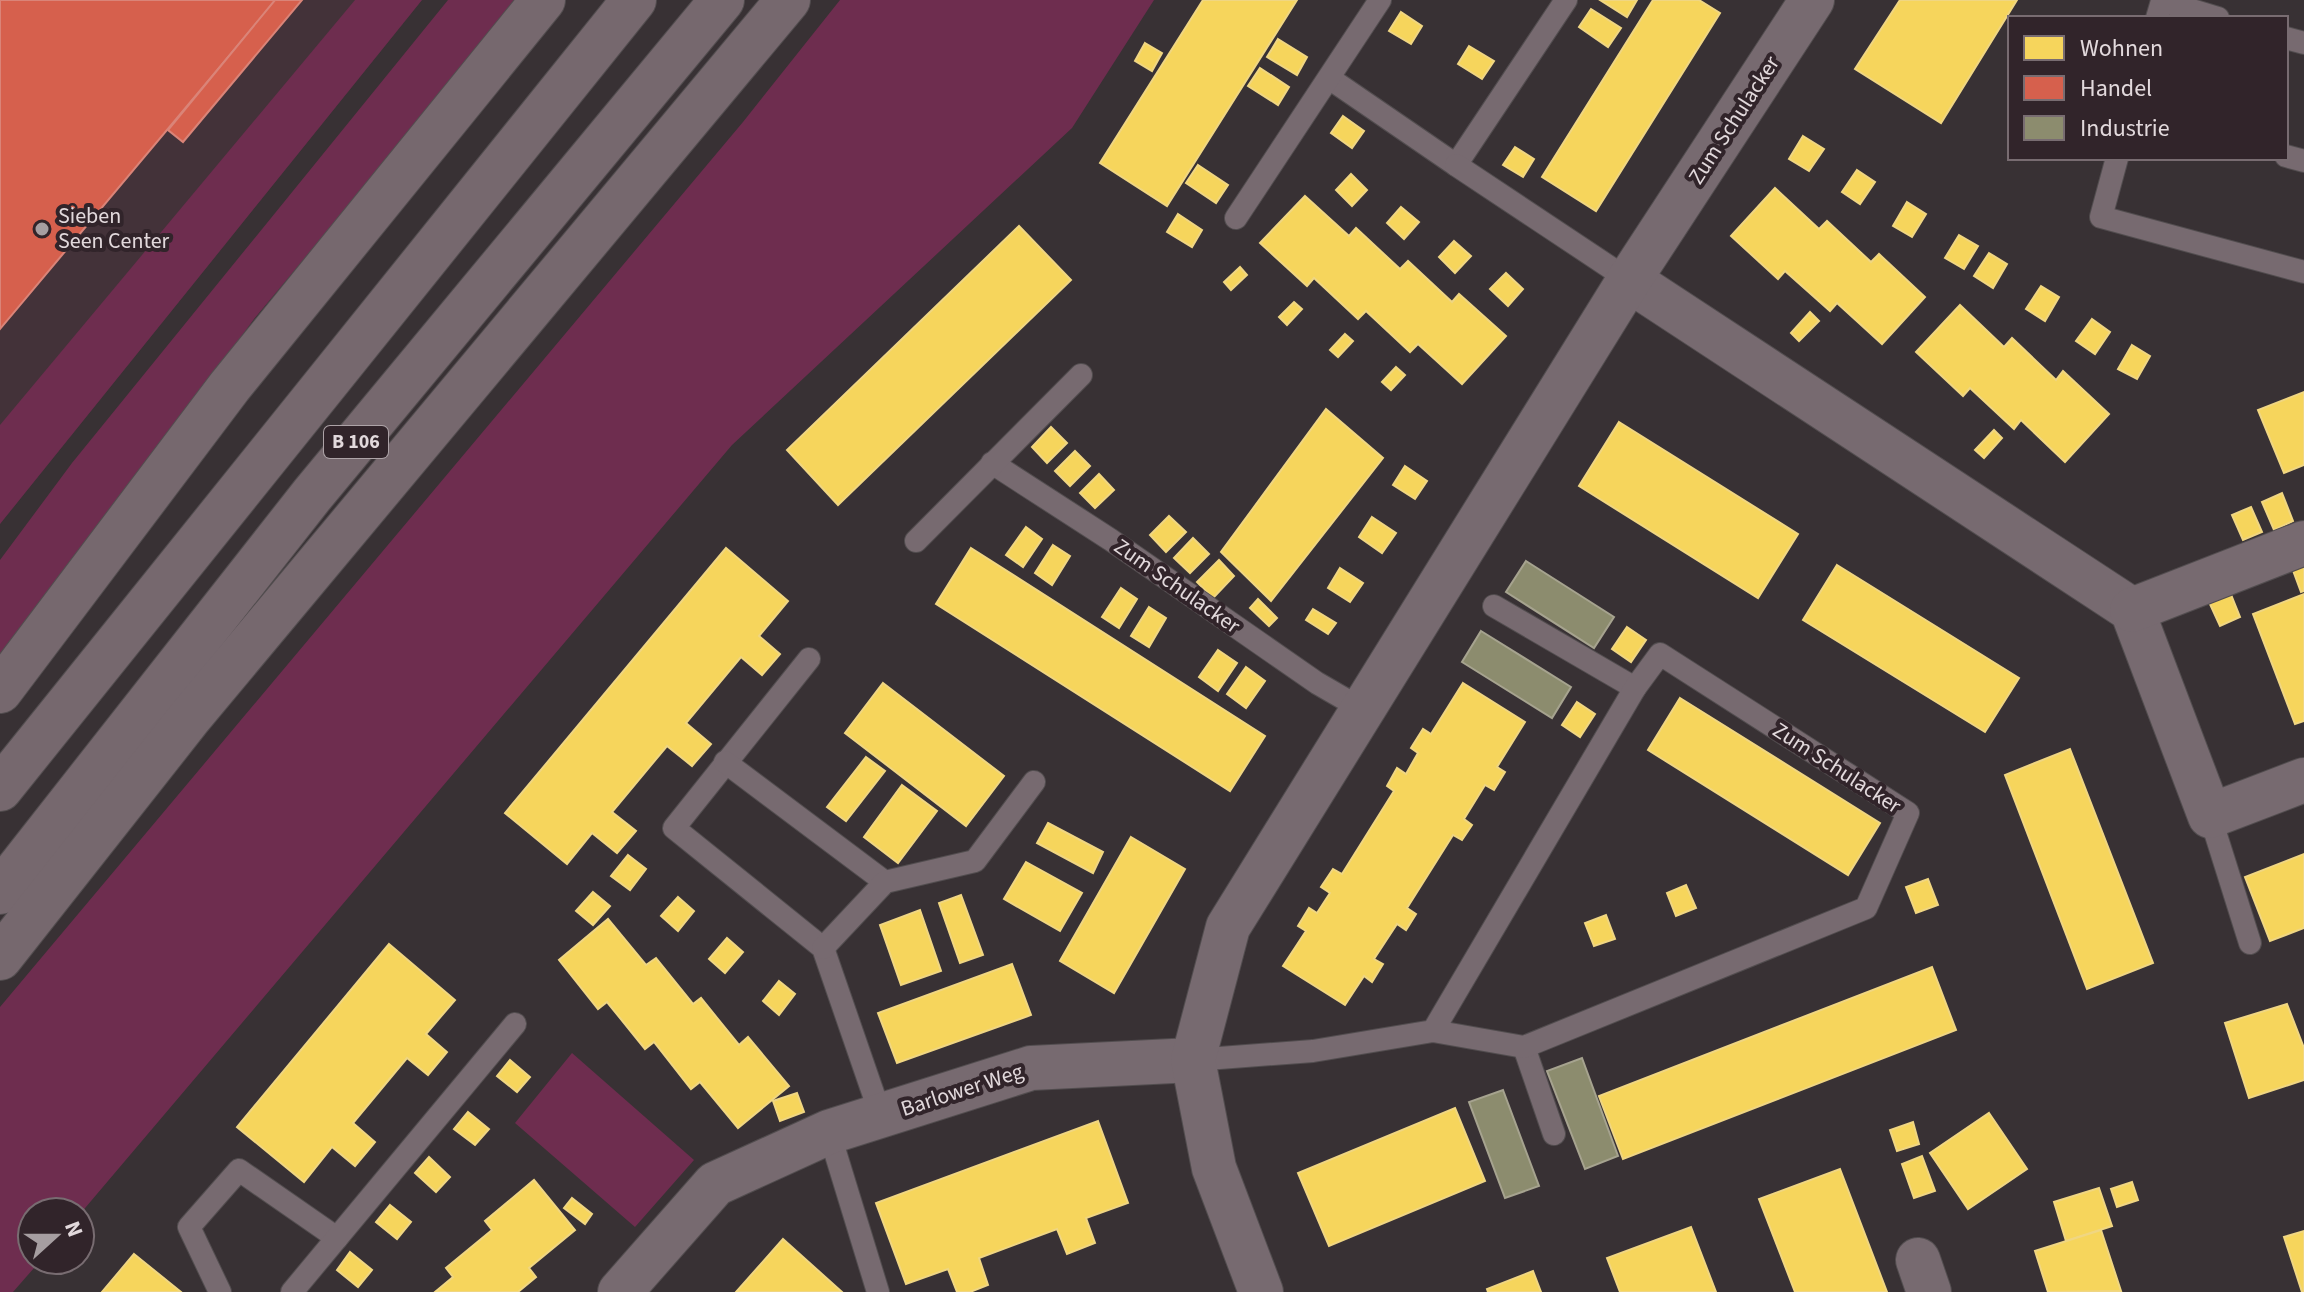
<svg xmlns="http://www.w3.org/2000/svg" width="2304" height="1292" font-family="'Source Sans 3',sans-serif">
  <style>
    .built { fill: #433239 }
    .green { fill: #6e2d4f }
    .homes { fill: #f6d55c; stroke: #f0d682; stroke-width: 2 }
    .shops { fill: #d6604d; stroke: #da8478; stroke-width: 2 }
    .industry { fill: #8c8c6e; stroke: #a6a38f; stroke-width: 2 }
    .lines { fill: none; stroke-linecap: round; stroke-linejoin: round }
    .service-casing { stroke: #524d4f; stroke-width: 24 }
    .minor-casing { stroke: #524d4f; stroke-width: 46 }
    .trunk-casing { stroke: #524d4f; stroke-width: 46 }
    .service { stroke: #776a70; stroke-width: 22 }
    .minor { stroke: #776a70; stroke-width: 44 }
    .trunk { stroke: #76686e; stroke-width: 44 }
    .poi-dot { fill: #a69ea1; stroke: #31242a; stroke-width: 3 }
    .labels { text-anchor: middle; dominant-baseline: central; stroke-width: 8; stroke-linejoin: round; paint-order: stroke }
    .shield { fill: #31242a; stroke: #ada3a7; stroke-width: 2 }
    .shield-label { font-size: 20px; font-weight: bold; fill: #e2d9dc }
    .street-label { font-size: 22px; fill: #e2d9dc; stroke: #31242a }
    .poi-label { font-size: 22px; fill: #e2d9dc; stroke: #31242a; text-anchor: start }
  </style>
  <rect width="100%" height="100%" fill="#383134"/>
  <!-- built -->
  <polygon class="built" points="0,0 422,0 0,524"/>
  <!-- green -->
  <g class="green">
    <polygon points="355,0 422,0 0,524 0,425"/>
    <polygon points="448,0 520,0 254,319 0,668 0,560 72,463"/>
    <polygon points="840,0 1154,0 1072,128 732,445 80,1214 32,1212 32,1260 41,1260 13,1292 0,1292 0,1007 743,122"/>
    <polygon points="572,1053 694,1160 635,1227 515,1123"/>
  </g>
  <!-- homes -->
  <g class="homes">
    <polygon points="1203,0 1297,0 1167,206 1100,163"/>
    <polygon points="1600,0 1637,0 1627,17"/>
    <polygon points="1653,0 1699,0 1720,13 1596,211 1542,177"/>
    <polygon points="1900,0 2017,0 1941,123 1855,69"/>
    <polygon points="1591,9 1621,28 1608,47 1579,27"/>
    <polygon points="1401,12 1422,26 1411,44 1389,31"/>
    <polygon points="1278,39 1307,57 1297,75 1267,57"/>
    <polygon points="1145,43 1162,53 1152,71 1135,61"/>
    <polygon points="1469,46 1494,61 1482,79 1458,64"/>
    <polygon points="1260,68 1289,87 1278,105 1248,86"/>
    <polygon points="1343,116 1364,131 1352,148 1331,133"/>
    <polygon points="1803,136 1824,149 1809,171 1789,159"/>
    <polygon points="1515,147 1534,159 1523,177 1503,165"/>
    <polygon points="1198,165 1228,185 1216,203 1186,183"/>
    <polygon points="1857,170 1875,182 1860,204 1842,192"/>
    <polygon points="1351,174 1367,190 1352,206 1336,190"/>
    <polygon points="1775,188 1819,229 1827,221 1871,262 1879,254 1925,297 1882,344 1837,303 1830,311 1785,271 1778,279 1731,236"/>
    <polygon points="1305,196 1349,236 1356,228 1400,269 1408,261 1452,302 1459,294 1506,336 1462,384 1418,344 1410,352 1366,311 1358,319 1314,278 1307,286 1260,243"/>
    <polygon points="1907,202 1926,214 1912,237 1893,226"/>
    <polygon points="1401,207 1419,222 1404,239 1387,223"/>
    <polygon points="1178,214 1202,230 1192,247 1167,232"/>
    <polygon points="1019,226 1071,280 838,505 787,450"/>
    <polygon points="1959,235 1978,246 1964,269 1945,258"/>
    <polygon points="1454,241 1471,256 1455,273 1439,257"/>
    <polygon points="1989,253 2007,264 1993,288 1974,276"/>
    <polygon points="1240,267 1247,275 1231,290 1224,282"/>
    <polygon points="1506,273 1523,289 1508,306 1490,289"/>
    <polygon points="2041,286 2059,297 2045,321 2026,309"/>
    <polygon points="1294,302 1302,309 1287,325 1279,317"/>
    <polygon points="1960,305 2004,347 2012,338 2056,380 2063,371 2109,414 2065,462 2021,420 2014,429 1970,388 1963,396 1916,352"/>
    <polygon points="1810,312 1819,321 1799,341 1791,333"/>
    <polygon points="2092,319 2110,332 2095,354 2076,341"/>
    <polygon points="1345,334 1353,341 1338,357 1330,350"/>
    <polygon points="2132,345 2150,356 2137,379 2118,369"/>
    <polygon points="1396,367 1405,375 1391,390 1382,382"/>
    <polygon points="2304,392 2304,465 2284,473 2258,410"/>
    <polygon points="1326,409 1383,458 1271,601 1221,552"/>
    <polygon points="1619,422 1798,534 1758,598 1579,486"/>
    <polygon points="1051,427 1067,443 1047,463 1032,447"/>
    <polygon points="1994,430 2002,438 1984,458 1975,450"/>
    <polygon points="1075,451 1090,466 1070,486 1055,471"/>
    <polygon points="1405,466 1427,481 1415,499 1393,485"/>
    <polygon points="1099,474 1114,490 1095,508 1080,493"/>
    <polygon points="2282,493 2293,521 2274,530 2262,502"/>
    <polygon points="2251,507 2262,532 2243,540 2232,515"/>
    <polygon points="1169,516 1186,532 1166,552 1150,535"/>
    <polygon points="1372,517 1396,533 1382,553 1359,537"/>
    <polygon points="1026,527 1042,539 1023,567 1006,555"/>
    <polygon points="1193,538 1209,554 1190,573 1174,558"/>
    <polygon points="1053,545 1070,556 1052,585 1035,573"/>
    <polygon points="726,548 788,601 759,636 780,654 762,675 741,657 686,723 711,744 692,766 667,746 612,812 636,831 617,853 592,833 567,864 505,813"/>
    <polygon points="971,548 1265,736 1230,791 936,604"/>
    <polygon points="1219,560 1234,576 1213,598 1197,582"/>
    <polygon points="2304,561 2304,591 2301,592 2291,565"/>
    <polygon points="1837,565 2019,678 1985,732 1803,620"/>
    <polygon points="1340,568 1363,583 1350,602 1328,588"/>
    <polygon points="1121,588 1137,599 1119,628 1102,617"/>
    <polygon points="2230,592 2240,617 2220,626 2209,602"/>
    <polygon points="2304,594 2304,721 2295,724 2253,614"/>
    <polygon points="1258,599 1277,618 1269,626 1250,608"/>
    <polygon points="1149,607 1166,618 1149,647 1131,636"/>
    <polygon points="1313,609 1336,623 1328,634 1306,620"/>
    <polygon points="1627,627 1646,640 1631,662 1612,649"/>
    <polygon points="1218,650 1237,663 1218,691 1199,677"/>
    <polygon points="1246,667 1265,681 1246,708 1227,694"/>
    <polygon points="883,683 1004,776 966,826 845,733"/>
    <polygon points="1463,683 1525,722 1497,767 1505,772 1494,790 1485,785 1464,819 1472,825 1462,840 1453,835 1407,908 1416,914 1406,930 1397,924 1374,959 1383,964 1372,982 1364,976 1345,1005 1283,966 1306,931 1298,926 1309,908 1317,913 1330,893 1321,887 1333,869 1342,874 1394,791 1387,786 1397,768 1406,774 1418,753 1411,748 1423,729 1431,734"/>
    <polygon points="1680,698 1880,823 1848,875 1648,750"/>
    <polygon points="1577,702 1595,714 1580,737 1562,725"/>
    <polygon points="2070,749 2153,963 2087,989 2005,775"/>
    <polygon points="866,757 885,771 846,821 827,807"/>
    <polygon points="902,785 937,811 898,863 864,837"/>
    <polygon points="1048,823 1103,852 1093,873 1037,843"/>
    <polygon points="1131,837 1185,869 1114,993 1060,961"/>
    <polygon points="2304,854 2304,928 2270,941 2245,877"/>
    <polygon points="628,855 646,869 630,890 611,876"/>
    <polygon points="1026,862 1082,893 1060,931 1004,899"/>
    <polygon points="1928,879 1938,905 1916,913 1906,887"/>
    <polygon points="1686,885 1696,908 1676,916 1667,893"/>
    <polygon points="593,892 610,906 593,925 576,911"/>
    <polygon points="961,895 983,955 960,963 939,903"/>
    <polygon points="678,897 694,911 678,931 661,916"/>
    <polygon points="920,910 941,971 901,985 880,925"/>
    <polygon points="1606,915 1615,939 1594,946 1585,923"/>
    <polygon points="608,919 646,965 656,958 693,1004 701,998 739,1045 748,1037 789,1086 738,1128 700,1082 691,1089 654,1042 645,1049 607,1002 598,1009 559,960"/>
    <polygon points="727,938 743,952 725,973 709,959"/>
    <polygon points="389,944 455,1000 426,1034 447,1052 428,1075 407,1058 353,1123 375,1142 355,1166 332,1147 304,1182 237,1127"/>
    <polygon points="1012,964 1031,1015 897,1063 878,1013"/>
    <polygon points="1932,967 1956,1030 1623,1159 1599,1096"/>
    <polygon points="779,981 795,994 779,1015 763,1001"/>
    <polygon points="2287,1004 2304,1048 2304,1080 2249,1098 2225,1023"/>
    <polygon points="510,1060 530,1077 517,1092 497,1076"/>
    <polygon points="797,1093 804,1112 780,1121 773,1101"/>
    <polygon points="1455,1108 1485,1181 1329,1246 1298,1173"/>
    <polygon points="468,1112 489,1129 475,1145 454,1129"/>
    <polygon points="1989,1113 2027,1169 1968,1209 1930,1153"/>
    <polygon points="1098,1121 1128,1203 1086,1218 1095,1243 1067,1254 1057,1229 979,1258 988,1285 970,1292 957,1292 948,1269 906,1284 876,1203"/>
    <polygon points="1913,1122 1919,1144 1897,1151 1890,1130"/>
    <polygon points="1922,1156 1935,1191 1914,1198 1902,1164"/>
    <polygon points="429,1157 450,1177 436,1192 415,1173"/>
    <polygon points="1840,1169 1887,1292 1795,1292 1759,1199"/>
    <polygon points="534,1180 575,1230 529,1268 536,1277 518,1292 435,1292 453,1277 446,1268 492,1230 485,1221"/>
    <polygon points="2132,1182 2138,1200 2117,1207 2111,1189"/>
    <polygon points="2099,1188 2112,1226 2066,1241 2054,1202"/>
    <polygon points="572,1198 592,1214 585,1224 564,1208"/>
    <polygon points="390,1205 411,1222 397,1239 376,1222"/>
    <polygon points="1691,1227 1716,1292 1620,1292 1607,1258"/>
    <polygon points="2101,1230 2121,1291 2048,1292 2035,1251"/>
    <polygon points="2304,1231 2304,1292 2302,1292 2284,1237"/>
    <polygon points="783,1239 842,1292 736,1292"/>
    <polygon points="350,1252 372,1270 358,1287 337,1270"/>
    <polygon points="134,1254 181,1292 102,1292"/>
    <polygon points="1533,1271 1541,1292 1488,1292 1487,1289"/>
  </g>
  <!-- shops -->
  <g class="shops">
    <polygon points="0,0 276,0 0,329"/>
    <polygon points="275,0 302,0 183,142 168,130"/>
  </g>
  <!-- industry -->
  <g class="industry">
    <polygon points="1526,561 1614,617 1594,648 1506,592"/>
    <polygon points="1481,631 1571,687 1552,718 1462,662"/>
    <polygon points="1582,1058 1618,1156 1585,1169 1547,1071"/>
    <polygon points="1503,1090 1539,1186 1505,1198 1469,1102"/>
  </g>
  <g class="lines">
    <!-- service casing -->
    <g class="service-casing">
      <g id="service">
        <polyline points="2157,18 2162,1 2218,18"/>
        <polyline points="2286,38 2304,43"/>
        <polyline points="1329,78 1456,165 1566,0"/>
        <polyline points="2286,156 2304,161"/>
        <polyline points="2117,158 2101,217 2304,272"/>
        <polyline points="1456,165 1629,280"/>
        <polyline points="1236,218 1380,0"/>
        <polyline points="992,463 1111,540 1317,683 1362,709"/>
        <polyline points="916,541 1081,375"/>
        <polyline points="1494,606 1635,688"/>
        <polyline points="809,659 674,828 823,948 881,1116"/>
        <polyline points="725,762 885,882"/>
        <polyline points="2210,816 2250,943"/>
        <polyline points="823,948 885,882 975,861 1034,782"/>
        <polyline points="1524,1047 1554,1134"/>
        <polyline points="1193,1060 1313,1051 1433,1031 1635,688 1660,654 1908,813 1866,908 1524,1047 1433,1031"/>
        <polyline points="829,1132 878,1292"/>
        <polyline points="220,1292 189,1227 239,1170 337,1238"/>
        <polyline points="292,1292 515,1024"/>
      </g>
    </g>
    <!-- minor casing -->
    <g class="minor-casing">
      <g id="minor">
        <polyline points="1629,280 2132,610 2210,816 2304,780"/>
        <polyline points="2132,610 2304,543"/>
        <polyline points="1918,1260 1929,1292"/>
        <polyline points="620,1292 715,1184 829,1132 1031,1068 1193,1060"/>
        <polyline points="1261,1292 1214,1168 1193,1060 1228,927 1629,280 1812,0"/>
      </g>
    </g>
    <!-- trunk casing -->
    <g class="trunk-casing">
      <g id="trunk">
        <polyline points="0,691 230,386 543,0"/>
        <polyline points="0,789 634,0"/>
        <polyline points="0,892 312,495 722,0"/>
        <polyline points="0,958 190,717 788,0"/>
      </g>
    </g>
    <!-- service -->
    <use href="#service" class="service"/>
    <!-- minor -->
    <use href="#minor" class="minor"/>
    <!-- trunk -->
    <use href="#trunk" class="trunk"/>
  </g>
  <!-- markers -->
  <circle class="poi-dot" cx="42" cy="229" r="8"/>
  <g class="labels">
    <!-- shield labels -->
    <rect class="shield" x="324" y="426" width="64" height="32" rx="6"/>
    <g class="shield-label">
      <text x="356" y="442">B 106</text>
    </g>
    <!-- street labels -->
    <g class="street-label">
      <text transform="translate(1734 120) rotate(-57)">Zum Schulacker</text>
      <text transform="translate(1177 586) rotate(35)">Zum Schulacker</text>
      <text transform="translate(1837 768) rotate(33)">Zum Schulacker</text>
      <text transform="translate(962 1090) rotate(-18)">Barlower Weg</text>
    </g>
    <!-- poi labels -->
    <g class="poi-label">
      <text x="58" y="216">Sieben<tspan x="58" dy="25">Seen Center</tspan></text>
    </g>
  </g>
  <!-- legend -->
  <rect x="2008" y="16" width="280" height="144" fill="#31242a" stroke="#786c71" stroke-width="2"/>
  <rect x="2024" y="36" width="40" height="24" fill="#f6d55c" stroke="#786c71" stroke-width="2"/>
  <text x="2080" y="56" font-size="24" fill="#e2d9dc">Wohnen</text>
  <rect x="2024" y="76" width="40" height="24" fill="#d6604d" stroke="#786c71" stroke-width="2"/>
  <text x="2080" y="96" font-size="24" fill="#e2d9dc">Handel</text>
  <rect x="2024" y="116" width="40" height="24" fill="#8c8c6e" stroke="#786c71" stroke-width="2"/>
  <text x="2080" y="136" font-size="24" fill="#e2d9dc">Industrie</text>
  <!-- north arrow -->
  <g transform="translate(56 1236) rotate(69)"><circle r="38" fill="#31242a" stroke="#786c71" stroke-width="2"/>
  <path d="M0-6L14 30L0 20L-14 30Z" fill="#a69ea1"/>
  <text y="-12" font-size="22" font-weight="bold" text-anchor="middle" fill="#e2d9dc">N</text>
  </g>
</svg>
